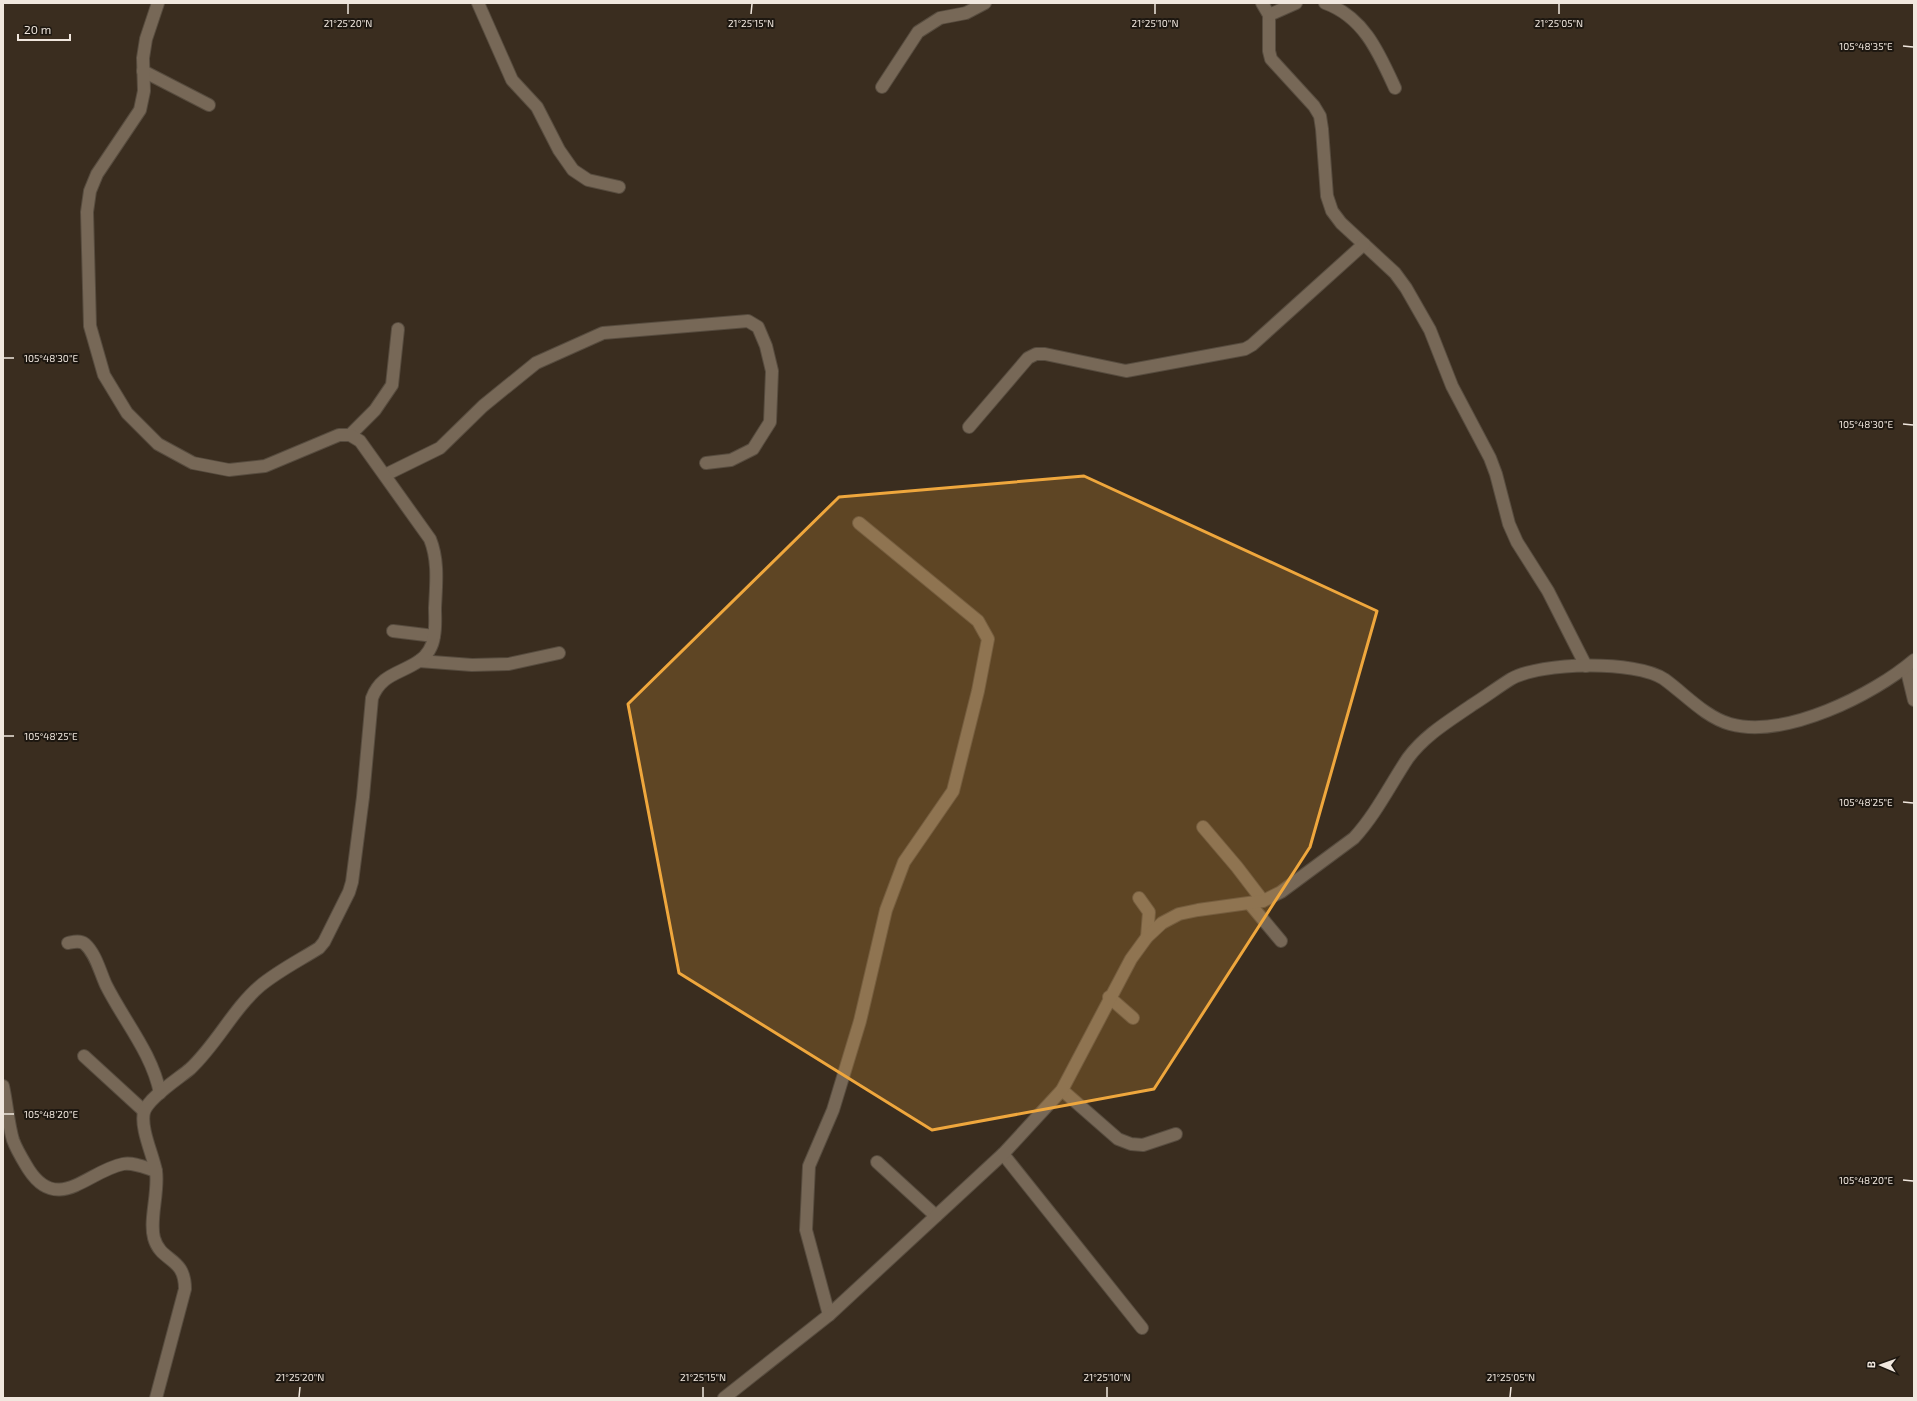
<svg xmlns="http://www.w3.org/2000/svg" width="1917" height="1401" font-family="'Exo 2',sans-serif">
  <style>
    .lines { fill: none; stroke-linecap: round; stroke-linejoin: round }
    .minor-casing { stroke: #574c3f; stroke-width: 14 }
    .minor { stroke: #776857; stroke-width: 12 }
    .marked { fill: #efa73d; fill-opacity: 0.2; stroke: #efa73d; stroke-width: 3; stroke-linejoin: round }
    .ticks { fill: none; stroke: #f0e7de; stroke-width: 1.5 }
    .ticks-label { font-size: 10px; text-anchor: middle; fill: #f0e7de; stroke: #1d1710; stroke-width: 4; stroke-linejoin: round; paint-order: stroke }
  </style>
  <rect width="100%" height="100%" fill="#3a2d1f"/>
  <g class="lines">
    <!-- minor casing -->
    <g class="minor-casing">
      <g id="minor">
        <polyline points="478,3 512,80 537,107 559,150 573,170 588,180 619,187"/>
        <polyline points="1262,3 1269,15 1269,51 1271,59 1314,106 1320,116 1322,129 1327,196 1332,211 1341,223 1395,273 1406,288 1430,330 1452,386 1490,458 1496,474 1509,524 1517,542 1548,591 1586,666"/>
        <path d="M1325 3C1364 17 1379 53 1395 88"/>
        <polyline points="1269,15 1296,3"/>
        <polyline points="143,71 209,105"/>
        <polyline points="882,87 918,32 940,18 966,13 985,3"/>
        <polyline points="969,427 1028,358 1036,354 1045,354 1126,371 1245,349 1252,345 1364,244"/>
        <polyline points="350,435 375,410 392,385 398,329"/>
        <polyline points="385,475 440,448 483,406 536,363 603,333 748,321 758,327 766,346 772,371 770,422 753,449 731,460 706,463"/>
        <polyline points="393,631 434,636"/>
        <polyline points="419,661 472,665 509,664 559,653"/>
        <polyline points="1906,667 1914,700"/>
        <polyline points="1203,827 1237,867 1263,901"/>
        <polyline points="1139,898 1149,912 1147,937"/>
        <polyline points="1250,904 1281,941"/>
        <path d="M68 943C73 942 80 940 85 944 96 954 100 972 106 985 124 1021 152 1053 160 1093"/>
        <polyline points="1109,997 1133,1018"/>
        <polyline points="84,1056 144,1111"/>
        <path d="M3 1086C7 1104 8 1123 13 1140 17 1151 23 1160 29 1170 58 1214 88 1171 123 1164 134 1162 146 1168 156 1171"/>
        <polyline points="1062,1090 1118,1139 1131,1144 1143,1145 1176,1134"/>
        <polyline points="1003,1154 1142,1328"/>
        <polyline points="877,1162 936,1216"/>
        <polyline points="829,1315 806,1230 809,1166 833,1110 860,1021 886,910 904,862 953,791 978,691 988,639 978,621 859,523"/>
        <path d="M156 1398 185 1289C185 1256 161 1263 154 1238 149 1220 159 1192 156 1171 153 1155 140 1128 144 1112 148 1098 178 1079 190 1069 217 1044 233 1009 260 986 278 971 300 960 319 948L324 942 349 892 352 882 363 797 372 698C381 674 400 674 419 661 427 656 433 646 434 636 436 627 435 617 435 608 436 585 439 561 430 539L360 441 350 435H339L265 466 229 470 193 463 158 444 127 413 104 375 90 326 87 212 90 191 97 174 140 110 144 91 143 58 146 39 158 3"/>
        <path d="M724 1398 829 1315 1003 1154 1062 1090 1131 959 1147 937 1162 923 1179 914 1198 910 1263 901 1281 892 1354 838C1376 814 1390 785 1408 758 1425 735 1449 721 1472 705 1485 697 1498 687 1511 679 1541 662 1635 660 1664 679 1685 694 1705 717 1730 724 1785 739 1873 695 1914 660"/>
      </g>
    </g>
    <!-- minor -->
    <use href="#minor" class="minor"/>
  </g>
  <!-- marked area -->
  <path class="marked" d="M1084 476 1377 611 1310 847 1154 1089 932 1130 679 973 628 704 839 497Z"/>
  <!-- ticks -->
  <path class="ticks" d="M348 14V4M751 14 752 4M1155 14V4M1559 14V4M1903 46 1913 47M4 358H14M1903 424 1913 425M4 736H14M1903 802 1913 803M4 1114H14M1903 1180 1913 1181M299 1397 300 1387M703 1397V1387M1107 1397V1387M1510 1397 1511 1387"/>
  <g class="ticks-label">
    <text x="348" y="27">21°25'20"N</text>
    <text x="751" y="27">21°25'15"N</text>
    <text x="1155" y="27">21°25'10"N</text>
    <text x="1559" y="27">21°25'05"N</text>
    <text x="1866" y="50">105°48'35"E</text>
    <text x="51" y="362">105°48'30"E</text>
    <text x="1866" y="428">105°48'30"E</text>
    <text x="51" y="740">105°48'25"E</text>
    <text x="1866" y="806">105°48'25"E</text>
    <text x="51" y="1118">105°48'20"E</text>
    <text x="1866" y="1184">105°48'20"E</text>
    <text x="300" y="1381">21°25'20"N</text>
    <text x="703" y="1381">21°25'15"N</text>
    <text x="1107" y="1381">21°25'10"N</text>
    <text x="1511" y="1381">21°25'05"N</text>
  </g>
  <!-- border -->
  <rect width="1917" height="1401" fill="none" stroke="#f0e7de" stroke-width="8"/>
  <!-- north arrow -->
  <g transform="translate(1881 1365) rotate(272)" stroke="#1d1710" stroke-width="3" paint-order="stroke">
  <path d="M0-3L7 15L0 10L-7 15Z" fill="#f0e7de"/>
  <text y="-6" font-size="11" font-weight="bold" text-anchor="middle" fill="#f0e7de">B</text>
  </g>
  <!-- scale -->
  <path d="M18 34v6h52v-6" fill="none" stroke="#f0e7de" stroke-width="2"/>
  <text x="24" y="34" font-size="12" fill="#f0e7de" stroke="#1d1710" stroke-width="3" paint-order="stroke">20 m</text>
</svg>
